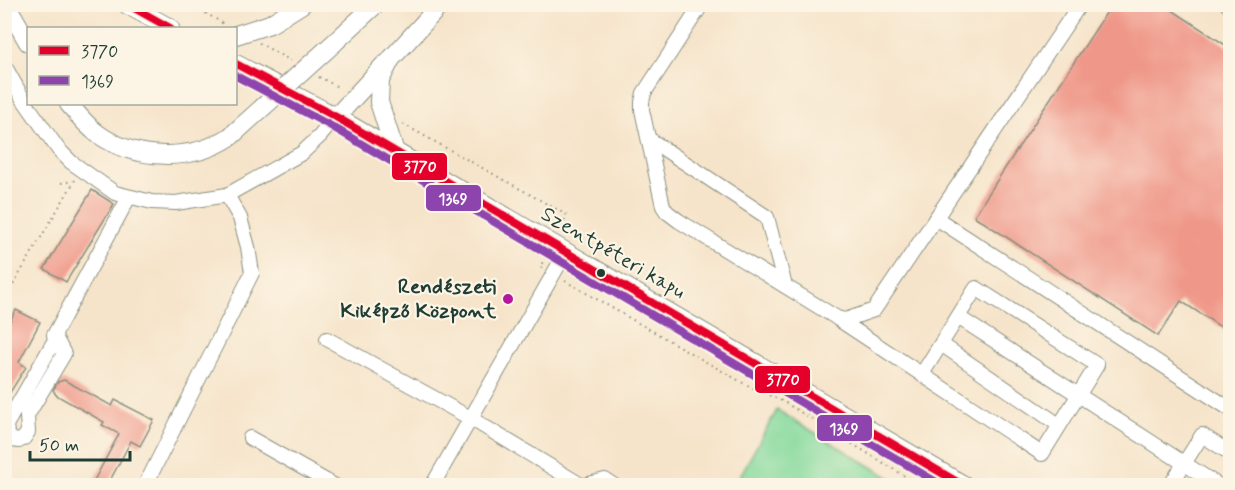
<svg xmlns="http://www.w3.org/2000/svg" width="1235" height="490" font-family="Mynerve,sans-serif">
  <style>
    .green { fill: #84d99c; stroke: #528b68; stroke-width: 1.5 }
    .building { fill: #ef9788 }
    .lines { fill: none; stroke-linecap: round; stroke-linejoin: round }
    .minor-casing { stroke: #8a907f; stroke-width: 16 }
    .major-casing { stroke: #8a907f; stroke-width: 20 }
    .path { stroke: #8a907f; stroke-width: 2; stroke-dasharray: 1.5 4.5; stroke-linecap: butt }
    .minor { stroke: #fff; stroke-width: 14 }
    .major { stroke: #fff; stroke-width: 18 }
    .major-bridge-casing { stroke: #8a907f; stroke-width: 20; stroke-linecap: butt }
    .major-bridge { stroke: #fff; stroke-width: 18 }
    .bus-1-casing { stroke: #fcf5e5; stroke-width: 12 }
    .bus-2-casing { stroke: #fcf5e5; stroke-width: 12 }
    .bus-1 { stroke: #e4002b; stroke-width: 8 }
    .bus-2 { stroke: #8e44ad; stroke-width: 8 }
    .bus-dot { fill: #1f3d34; stroke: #fcf5e5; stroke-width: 2 }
    .poi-dot { fill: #b5179e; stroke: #fcf5e5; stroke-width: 2 }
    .labels { text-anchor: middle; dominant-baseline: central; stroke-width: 4.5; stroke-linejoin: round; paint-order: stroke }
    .street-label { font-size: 21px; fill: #1f3d34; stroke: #fcf5e5 }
    .poi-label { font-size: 21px; font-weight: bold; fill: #1f3d34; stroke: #fcf5e5; text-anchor: end }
    .line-badge { stroke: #fcf5e5; stroke-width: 2 }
    .badge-label { font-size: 16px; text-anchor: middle; font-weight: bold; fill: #fff }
  </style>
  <rect width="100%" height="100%" fill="#fcf5e5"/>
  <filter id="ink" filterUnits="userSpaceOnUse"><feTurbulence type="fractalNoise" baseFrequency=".0167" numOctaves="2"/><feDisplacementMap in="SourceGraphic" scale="12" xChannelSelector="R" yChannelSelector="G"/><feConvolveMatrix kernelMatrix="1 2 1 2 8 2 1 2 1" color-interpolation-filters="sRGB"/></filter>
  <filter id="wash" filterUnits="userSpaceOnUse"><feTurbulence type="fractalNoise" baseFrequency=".008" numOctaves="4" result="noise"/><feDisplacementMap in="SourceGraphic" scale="24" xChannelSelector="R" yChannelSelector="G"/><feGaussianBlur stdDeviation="1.35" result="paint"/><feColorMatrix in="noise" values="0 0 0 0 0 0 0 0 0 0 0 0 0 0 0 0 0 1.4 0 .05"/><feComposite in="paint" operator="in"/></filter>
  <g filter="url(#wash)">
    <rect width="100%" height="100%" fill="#f6e4ca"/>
    <!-- green -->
    <polygon class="green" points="777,410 902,485 735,485"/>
    <g id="blocks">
      <!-- building -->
      <g class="building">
        <polygon points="1112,4 1163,4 1230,48 1230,333 1181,301 1158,336 974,216"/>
        <polygon points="92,190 114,204 66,282 44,269"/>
        <polygon points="16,310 40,322 19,362 26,367 4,402 4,332"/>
        <polygon points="64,380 112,406 115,400 154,420 140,446 131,441 107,486 91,486 119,434 102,425 104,422 56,395 53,390 58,382"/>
      </g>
    </g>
  </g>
  <g filter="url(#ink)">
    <use href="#blocks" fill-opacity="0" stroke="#8a907f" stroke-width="1.5"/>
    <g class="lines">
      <!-- minor casing -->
      <g class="minor-casing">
        <g id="minor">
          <polyline points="702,4 644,93 642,102 642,110 663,206 667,212 679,221 837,318 845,320 874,310 1080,4"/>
          <polyline points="1227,4 1230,7"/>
          <polyline points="4,65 23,99 58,149 71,162 115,193 152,202 176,203 227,195 302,153 320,136 336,117"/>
          <polyline points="649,139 767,217 785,286"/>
          <polyline points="936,218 1230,409"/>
          <polyline points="958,317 1219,486"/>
          <polyline points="838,319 1042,454 1097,365 976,288 922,374"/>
          <polyline points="56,338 6,425 7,433 12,440 19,441 24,438 28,432 27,416 64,354 54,335 129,197"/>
          <polyline points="327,339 470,418 581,485"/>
          <polyline points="941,344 1059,425"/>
          <polyline points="250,438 335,486"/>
          <polyline points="145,486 252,273 248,247 240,218 227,195"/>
          <polyline points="432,486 566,252"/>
          <polyline points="581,486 605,480 615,486"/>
          <polyline points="1170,486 1202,435 1230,453"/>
        </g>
      </g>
      <!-- major casing -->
      <g class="major-casing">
        <g id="major">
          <polyline points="6,4 28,42"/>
          <polyline points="126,4 170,28"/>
          <polyline points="236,35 270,24 302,4"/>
          <polyline points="334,43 376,4"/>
          <polyline points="236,64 336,117 965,486"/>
          <path d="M69 104C77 114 87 126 98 134 136 161 193 162 231 136"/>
          <polyline points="336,117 384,65"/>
          <polyline points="395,152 379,102 380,80 391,59 441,4"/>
        </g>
      </g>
      <!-- path -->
      <g class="path">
        <polyline points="190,4 224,24"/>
        <polyline points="259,43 291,61"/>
        <polyline points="319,77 340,88"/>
        <polyline points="403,124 567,215 561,230"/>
        <polyline points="61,183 73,181"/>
        <polyline points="542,268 540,267 545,258"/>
        <polyline points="565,281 743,383 784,402 921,486"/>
        <polyline points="4,300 75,180"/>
      </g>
      <!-- minor -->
      <use href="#minor" class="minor"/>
      <!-- major -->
      <use href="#major" class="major"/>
      <!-- major-bridge casing -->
      <g class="major-bridge-casing">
        <polyline id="major-bridge" points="231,136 334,43"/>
      </g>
      <!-- major-bridge -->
      <use href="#major-bridge" class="major-bridge"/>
      <!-- bus-1 casing -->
      <g class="bus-1-casing">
        <g id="bus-1">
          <polyline points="127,4 170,28"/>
          <polyline points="236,64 336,117 964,486"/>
        </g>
      </g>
      <!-- bus-2 casing -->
      <g class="bus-2-casing">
        <polyline id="bus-2" points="236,76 331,126 943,486"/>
      </g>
      <!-- bus-1 -->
      <use href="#bus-1" class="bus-1"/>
      <!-- bus-2 -->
      <use href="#bus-2" class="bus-2"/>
    </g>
  </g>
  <!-- markers -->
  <circle class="bus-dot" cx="601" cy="273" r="5"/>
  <circle class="poi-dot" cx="508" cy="299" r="6"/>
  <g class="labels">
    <!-- street labels -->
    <g class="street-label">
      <text transform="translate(613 253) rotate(30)">Szentpéteri kapu</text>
    </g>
    <!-- poi labels -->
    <g class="poi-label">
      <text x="496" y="287">Rendészeti<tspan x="496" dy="24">Kiképző Központ</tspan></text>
    </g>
  </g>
  <g class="line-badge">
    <rect x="391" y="152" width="57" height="29" rx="6" fill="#e4002b"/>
    <rect x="425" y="184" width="57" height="28" rx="6" fill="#8e44ad"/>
    <rect x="754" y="365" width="57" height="29" rx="6" fill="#e4002b"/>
    <rect x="816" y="414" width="57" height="28" rx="6" fill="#8e44ad"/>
  </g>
  <g class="badge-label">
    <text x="420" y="172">3770</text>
    <text x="453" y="204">1369</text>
    <text x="783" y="385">3770</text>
    <text x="844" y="434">1369</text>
  </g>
  <!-- margin -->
  <rect width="1235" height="490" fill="none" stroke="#fcf5e5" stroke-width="24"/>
  <!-- legend -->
  <rect x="27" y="27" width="210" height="78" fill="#fcf5e5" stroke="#a4ab9e" stroke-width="1.5"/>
  <rect x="39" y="46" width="30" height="9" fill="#e4002b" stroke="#a4ab9e" stroke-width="1.5"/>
  <text x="81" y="57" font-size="18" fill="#1f3d34">3770</text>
  <rect x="39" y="76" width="30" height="9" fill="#8e44ad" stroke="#a4ab9e" stroke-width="1.5"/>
  <text x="81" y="87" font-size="18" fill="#1f3d34">1369</text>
  <!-- scale -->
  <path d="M30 451v9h100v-9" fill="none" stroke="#1f3d34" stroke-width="3"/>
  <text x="39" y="451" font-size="18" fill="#1f3d34" stroke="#fcf5e5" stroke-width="4.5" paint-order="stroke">50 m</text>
</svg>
